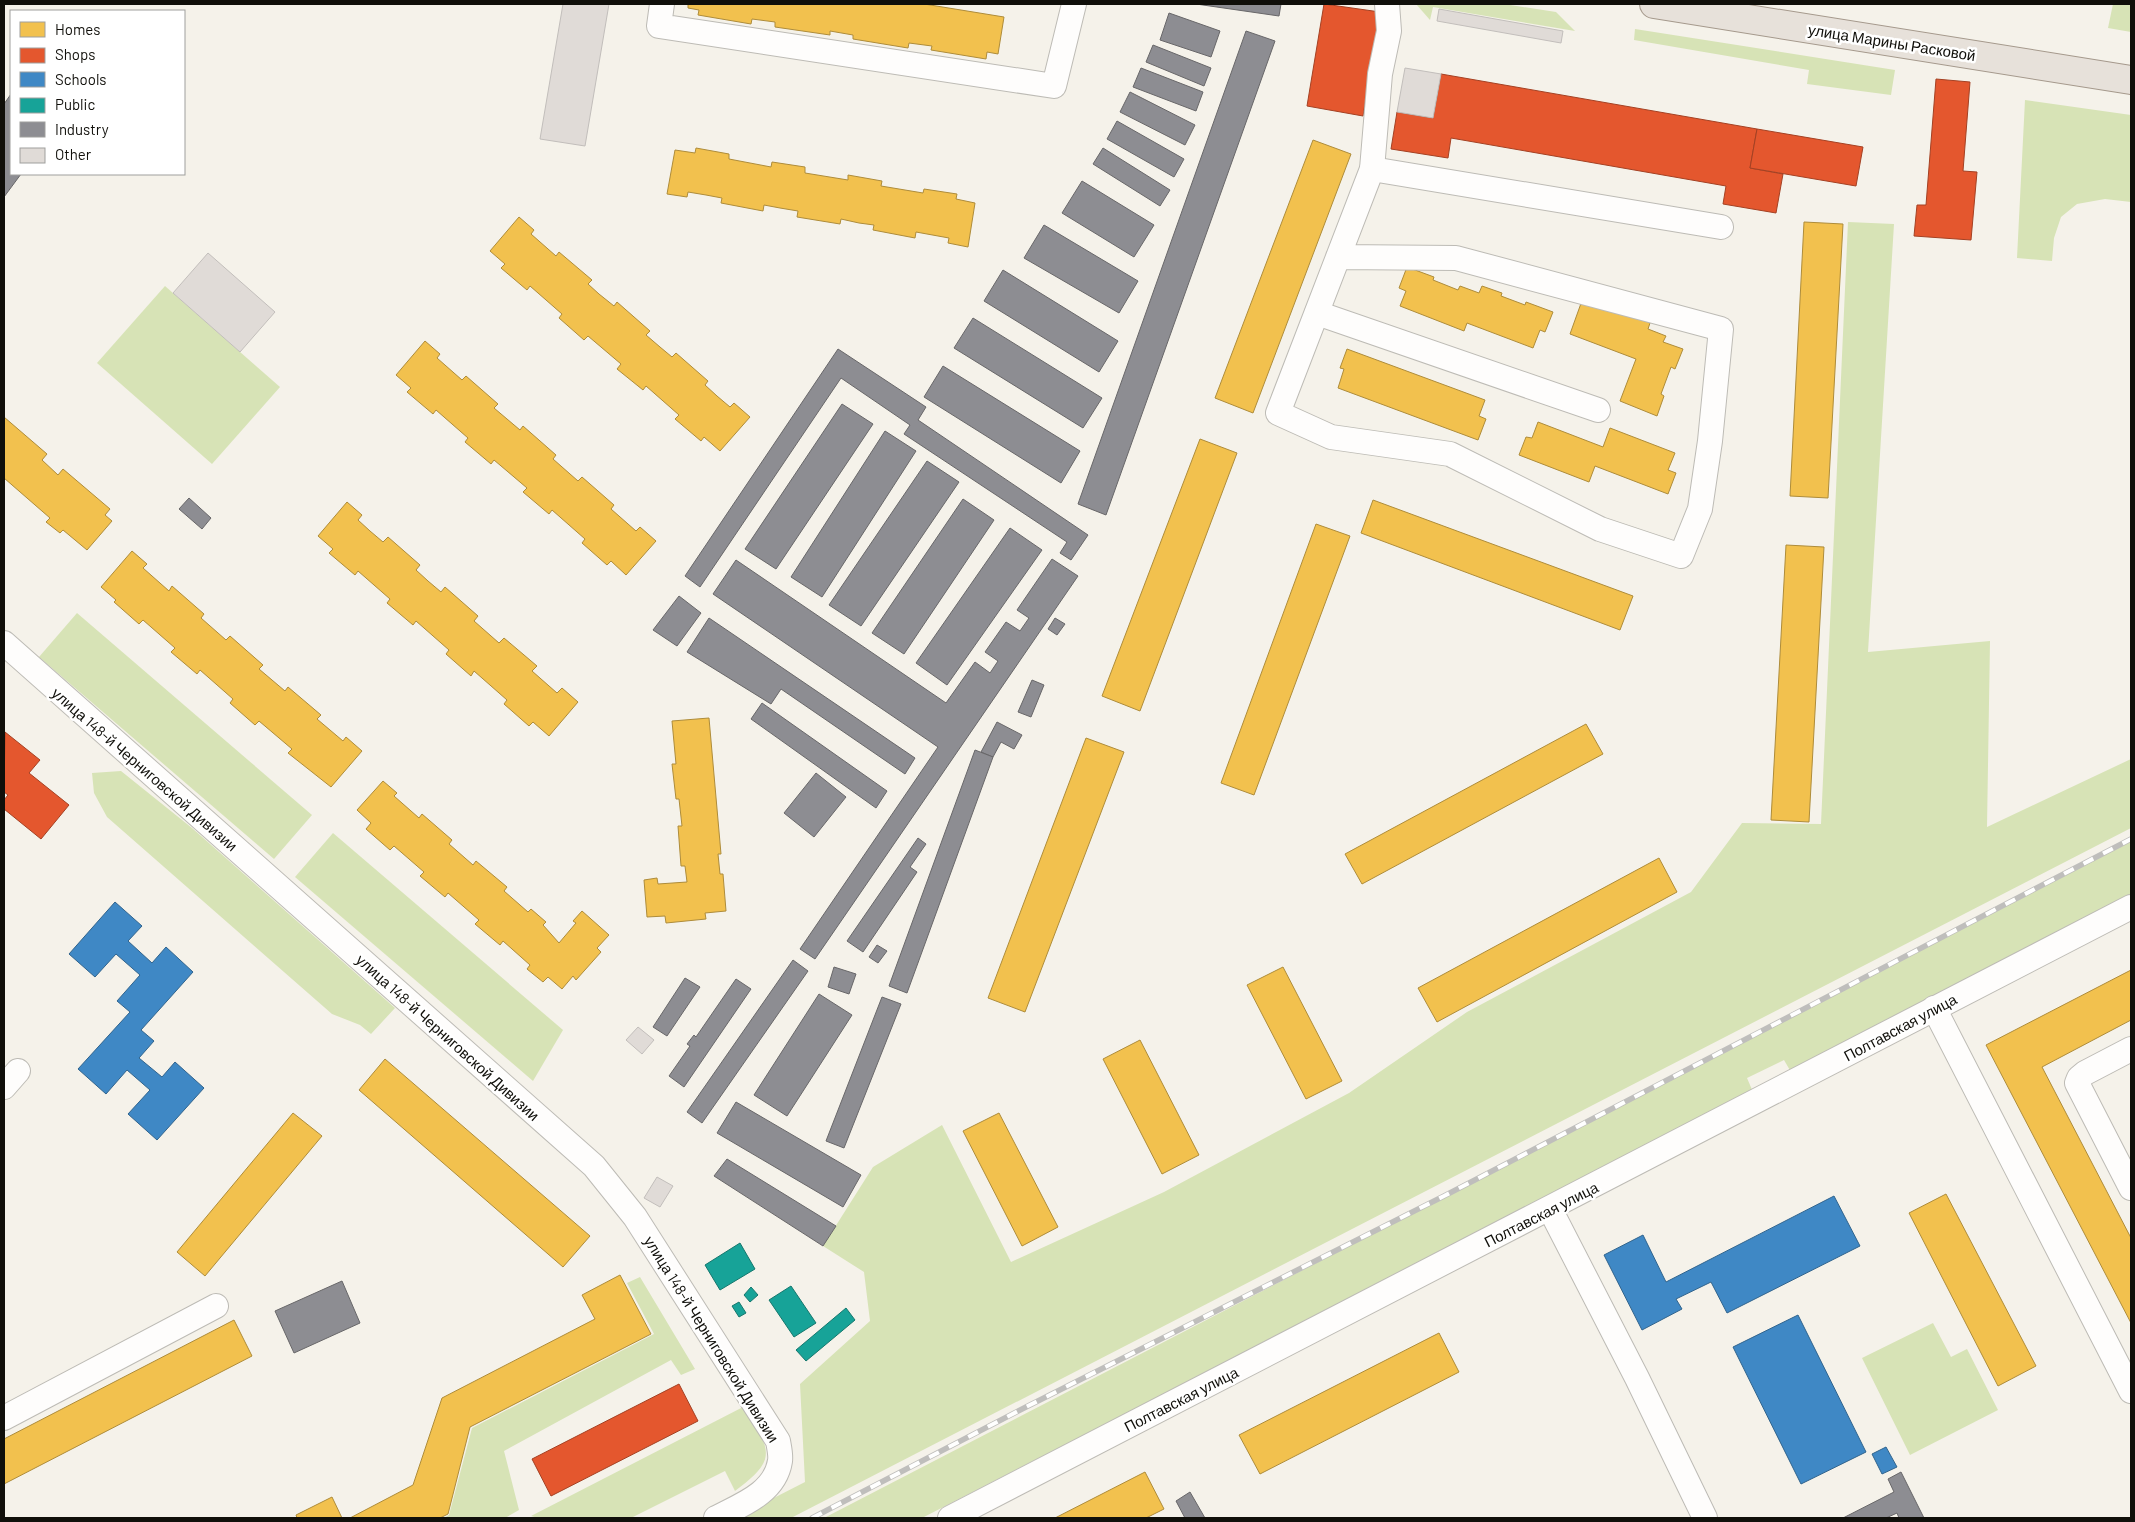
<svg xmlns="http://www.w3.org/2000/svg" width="2135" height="1522" font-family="Barlow,sans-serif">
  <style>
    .green { fill: #d7e3b6 }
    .homes { fill: #f2c14e; stroke: #ae8c3a }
    .shops { fill: #e4572e; stroke: #a44123 }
    .schools { fill: #3f88c5; stroke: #31648d }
    .public { fill: #17a398; stroke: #15776d }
    .industry { fill: #8d8d92; stroke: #686769 }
    .building { fill: #e0dbd7; stroke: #c2bebb }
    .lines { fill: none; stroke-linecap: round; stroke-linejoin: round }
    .minor-casing { stroke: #bdbbb5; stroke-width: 26 }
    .major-casing { stroke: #a5998c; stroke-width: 30 }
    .minor { stroke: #fefdfc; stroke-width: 24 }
    .major { stroke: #e7e1da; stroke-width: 28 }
    .rail-casing { stroke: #bfbebc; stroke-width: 5.5 }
    .rail { stroke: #fff; stroke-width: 4; stroke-dasharray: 11; stroke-linecap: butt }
    .labels { text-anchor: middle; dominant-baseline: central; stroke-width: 5; stroke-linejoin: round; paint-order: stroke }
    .street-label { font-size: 15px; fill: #100f0a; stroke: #fff }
  </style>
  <rect width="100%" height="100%" fill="#f5f2ea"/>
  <!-- green -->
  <g class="green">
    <polygon points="1416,4 1504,4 1556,12 1575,31 1433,7 1430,20"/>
    <polygon points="2113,4 2131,4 2131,32 2108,28"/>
    <polygon points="1635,29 1895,70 1891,95 1807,84 1809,70 1634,40"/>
    <polygon points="2025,100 2131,115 2131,202 2105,199 2077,204 2061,217 2054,238 2052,261 2017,258"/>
    <polygon points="1848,222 1894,224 1868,652 1990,641 1987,827 2131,759 2131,828 791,1518 735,1518 805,1482 800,1384 870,1321 864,1272 823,1246 873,1167 942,1125 1011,1262 1164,1192 1349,1093 1467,1012 1691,892 1742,823 1821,824"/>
    <polygon points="165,286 280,387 212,464 97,363"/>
    <polygon points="77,613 312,815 274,859 39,657"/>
    <polygon points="121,771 192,828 395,1008 371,1034 360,1025 332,1014 107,817 94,793 92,773"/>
    <polygon points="333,833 563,1030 533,1081 295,877"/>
    <polygon points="2131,841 2131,895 1791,1072 1784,1060 1747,1078 1753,1092 922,1518 824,1518"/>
    <polygon points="640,1277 695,1369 681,1375 671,1360 504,1451 519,1510 505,1518 444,1518 449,1515 472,1428 654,1334 627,1283"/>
    <polygon points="1933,1323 1951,1357 1967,1349 1998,1410 1910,1455 1862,1358"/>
    <path d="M745 1406C769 1450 780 1458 735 1491L725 1471 631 1518H538L531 1516Z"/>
  </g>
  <!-- homes -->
  <g class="homes">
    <polygon points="688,4 924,4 1004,17 998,54 987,52 986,59 931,50 932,46 909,43 908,48 853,39 853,35 830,31 830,35 775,27 775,22 752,19 751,24 698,15 699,10 688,8"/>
    <polygon points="1313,140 1351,154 1253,413 1215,398"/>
    <polygon points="696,148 729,154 729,159 771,167 772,162 805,167 805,173 848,180 848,175 882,181 881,186 923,193 924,189 957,194 956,199 975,203 968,247 948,243 949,238 916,232 915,238 873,230 874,225 859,223 841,219 840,224 797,217 798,211 780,208 764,205 763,211 721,203 722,198 706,195 688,192 687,197 667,194 675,150 695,153"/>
    <polygon points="519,217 534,230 531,234 556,256 559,252 592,280 588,284 599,294 614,306 617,302 650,331 646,335 660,347 672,357 676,353 708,381 705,385 717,396 730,407 734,403 750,417 720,451 704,437 701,441 675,419 679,415 646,386 643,390 617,369 621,364 588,336 584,340 559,318 562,314 530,286 527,290 501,268 505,264 490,251"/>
    <polygon points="1804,222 1843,224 1828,498 1790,496"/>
    <polygon points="1407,267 1434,277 1433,280 1458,290 1460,286 1479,293 1482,286 1502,293 1501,296 1525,305 1526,302 1553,312 1545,332 1540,330 1533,348 1467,323 1464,331 1400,306 1406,291 1399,288"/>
    <polygon points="1584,295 1651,320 1648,329 1666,336 1663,342 1683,349 1675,369 1671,367 1661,394 1664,396 1657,416 1620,401 1636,359 1570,334"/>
    <polygon points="425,341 440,354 437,358 462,380 466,376 498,404 494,408 520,430 523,426 556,455 553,459 578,481 582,477 614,505 611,509 636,531 640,527 656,541 626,575 611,561 607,565 582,543 585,539 552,510 549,514 523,492 527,488 494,460 491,464 465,442 468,438 436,410 433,414 407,392 411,388 396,375"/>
    <polygon points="1347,349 1485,400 1479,416 1486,419 1478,440 1338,388 1344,369 1340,368"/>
    <polygon points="4,417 47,454 42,460 58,475 63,469 110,509 105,515 112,521 87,550 63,530 60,533 46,522 50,518 4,478"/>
    <polygon points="1538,422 1603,447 1610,428 1675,453 1668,470 1676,473 1668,494 1595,466 1589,482 1519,455 1526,437 1532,438"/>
    <polygon points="1200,439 1237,453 1140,711 1102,696"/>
    <polygon points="1373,500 1633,596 1620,630 1361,533"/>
    <polygon points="347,502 362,515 358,520 370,531 383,542 388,537 420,565 416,570 428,581 441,592 445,587 478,616 474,621 499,643 504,638 537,666 532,671 557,693 562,688 578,702 549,736 533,722 529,726 504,704 507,700 474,671 471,676 446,654 449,650 416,621 413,625 387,603 390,599 358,571 355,575 329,553 333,549 318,536"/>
    <polygon points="1316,524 1350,536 1254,795 1221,783"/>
    <polygon points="1786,545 1824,547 1809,822 1771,820"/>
    <polygon points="132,551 147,564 143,568 169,591 172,586 204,614 201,618 226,640 230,636 263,665 259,669 285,691 288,687 321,715 317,719 343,741 346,737 362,751 331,787 288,753 292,749 259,721 255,725 230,703 233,699 200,670 197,674 171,652 175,648 143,620 139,624 114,602 116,600 101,587"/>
    <polygon points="709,718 721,854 718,854 720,874 723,874 726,911 705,913 706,919 666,923 665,916 647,917 644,880 657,878 658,884 687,882 685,866 681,866 678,826 682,826 679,799 676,799 672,764 676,764 672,721"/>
    <polygon points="1586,724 1603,754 1362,884 1345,854"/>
    <polygon points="1086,738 1124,752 1025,1012 988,998"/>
    <polygon points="383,781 397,793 394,796 419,818 422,814 452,840 449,844 473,865 476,861 507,887 504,891 528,912 531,909 546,922 543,925 559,943 576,923 573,921 582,911 609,935 597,948 601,952 576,980 573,976 562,989 548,977 543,982 527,969 530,965 503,941 500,945 475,924 479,920 448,893 445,897 420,876 424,872 394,846 390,850 366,829 371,823 357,810"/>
    <polygon points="1659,858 1677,892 1437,1022 1418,988"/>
    <polygon points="1283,967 1342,1081 1306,1099 1247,985"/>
    <polygon points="2131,970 2131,1020 2042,1067 2131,1238 2131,1323 1986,1045"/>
    <polygon points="1140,1040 1199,1155 1162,1174 1103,1059"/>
    <polygon points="385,1059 590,1236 563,1267 359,1090"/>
    <polygon points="293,1113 322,1136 205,1276 177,1252"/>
    <polygon points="999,1113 1058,1227 1022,1246 963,1131"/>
    <polygon points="1946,1194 2036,1366 1998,1386 1909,1213"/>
    <polygon points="620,1275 651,1334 470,1427 448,1514 440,1518 350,1518 413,1485 442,1398 595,1319 582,1295"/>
    <polygon points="234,1320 252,1356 4,1484 4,1439"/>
    <polygon points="1439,1333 1459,1372 1260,1474 1239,1435"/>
    <polygon points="1145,1472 1164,1509 1146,1518 1055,1518"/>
    <polygon points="332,1497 342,1518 297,1518 296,1515"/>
  </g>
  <!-- shops -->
  <g class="shops">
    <polygon points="1324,4 1380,12 1363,116 1307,106"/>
    <polygon points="1441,74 1757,129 1750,168 1783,174 1776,213 1723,204 1726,186 1451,138 1448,158 1391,149 1397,112 1433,118"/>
    <polygon points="1936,79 1970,82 1963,171 1977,172 1971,240 1914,236 1917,205 1926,205"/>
    <polygon points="1757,129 1863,147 1856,186 1750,168"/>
    <polygon points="5,732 40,760 29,773 69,805 41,839 4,809 4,800 8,795 4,792"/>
    <polygon points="679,1384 698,1421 551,1496 532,1459"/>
  </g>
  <!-- schools -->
  <g class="schools">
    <polygon points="115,902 142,926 128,941 152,963 166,947 193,972 141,1030 154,1041 139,1058 162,1077 175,1062 204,1088 157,1140 128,1114 150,1090 127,1070 106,1094 78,1069 130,1012 117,1001 140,975 116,954 95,977 69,954"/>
    <polygon points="1834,1196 1860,1246 1727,1313 1711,1282 1676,1299 1682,1309 1642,1330 1604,1255 1643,1235 1666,1282"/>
    <polygon points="1798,1315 1866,1452 1801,1484 1733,1347"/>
    <polygon points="1886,1447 1897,1467 1882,1474 1872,1454"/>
  </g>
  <!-- public -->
  <g class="public">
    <polygon points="740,1243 755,1269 720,1290 705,1265"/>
    <polygon points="791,1286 816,1323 794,1337 769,1300"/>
    <polygon points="751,1287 758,1295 750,1302 744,1295"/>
    <polygon points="739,1302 746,1313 739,1317 732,1306"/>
    <polygon points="846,1308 855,1320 806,1361 796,1350"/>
  </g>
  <!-- industry -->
  <g class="industry">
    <polygon points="1196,4 1281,4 1279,16"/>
    <polygon points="1169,13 1220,31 1211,57 1160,40"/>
    <polygon points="1246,31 1275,41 1106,515 1078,504"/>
    <polygon points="1153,45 1211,68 1204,86 1146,62"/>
    <polygon points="1141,68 1203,92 1196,111 1133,87"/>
    <polygon points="1130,92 1195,125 1185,145 1120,112"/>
    <polygon points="11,94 11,174 21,174 4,197 4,104"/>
    <polygon points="1117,121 1184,159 1174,177 1107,139"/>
    <polygon points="1103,148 1170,190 1160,206 1093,164"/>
    <polygon points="1082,181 1154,225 1134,257 1062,213"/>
    <polygon points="1044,225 1138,281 1119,313 1024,258"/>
    <polygon points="1003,270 1118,341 1099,372 984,301"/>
    <polygon points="973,318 1102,398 1083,428 954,348"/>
    <polygon points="838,349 926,407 918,420 1088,535 1071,560 1060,553 1067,542 904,434 910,425 841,378 700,587 685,576"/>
    <polygon points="943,366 1080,451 1061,483 924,397"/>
    <polygon points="842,404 873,424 776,569 745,549"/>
    <polygon points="885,431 916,451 822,597 791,577"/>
    <polygon points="927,461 959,482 861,626 829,605"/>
    <polygon points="189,498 211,518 202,529 179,509"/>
    <polygon points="963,499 994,520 904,654 872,633"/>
    <polygon points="1010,528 1042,550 947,685 916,663"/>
    <polygon points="1052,559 1078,576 815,959 800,949 938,747 713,594 736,560 946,703 975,662 990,673 998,661 985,652 1006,622 1020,631 1029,618 1017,610"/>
    <polygon points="679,596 701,613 677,646 653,630"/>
    <polygon points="709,618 915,758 905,774 781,689 771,704 687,652"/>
    <polygon points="1055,618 1065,624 1057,635 1048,629"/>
    <polygon points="1032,680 1044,685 1031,717 1018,712"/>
    <polygon points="762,703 887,791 876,808 751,719"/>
    <polygon points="997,722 1022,735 1014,749 1001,742 993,757 981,752"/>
    <polygon points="975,750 993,757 907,993 889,986"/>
    <polygon points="816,773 846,797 814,837 784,813"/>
    <polygon points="918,838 926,844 910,867 917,872 863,952 847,941"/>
    <polygon points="877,945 887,951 878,963 869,957"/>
    <polygon points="793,960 808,971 702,1123 687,1112"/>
    <polygon points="834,967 856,974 849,994 828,987"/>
    <polygon points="685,978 700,987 667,1036 653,1027"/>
    <polygon points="736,979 751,989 684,1087 669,1076 690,1046 687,1044 694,1035 696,1037"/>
    <polygon points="819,994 852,1015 787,1116 754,1095"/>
    <polygon points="882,997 901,1004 844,1148 826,1141"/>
    <polygon points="736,1102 861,1175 843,1207 717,1133"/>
    <polygon points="727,1159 836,1226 823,1246 714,1176"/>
    <polygon points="342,1281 360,1323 294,1353 275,1311"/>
    <polygon points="1901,1472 1924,1518 1899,1518 1897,1513 1886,1518 1843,1518 1894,1492 1888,1479"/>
    <polygon points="1190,1492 1205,1518 1185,1518 1176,1501"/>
  </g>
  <!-- building -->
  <g class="building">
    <polygon points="563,4 609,4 585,146 540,139"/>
    <polygon points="1439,9 1563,31 1561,43 1437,21"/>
    <polygon points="1405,68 1441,74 1433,118 1397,112"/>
    <polygon points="208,253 275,312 240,352 173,293"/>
    <polygon points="638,1027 654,1040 642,1054 626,1040"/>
    <polygon points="657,1177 673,1186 660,1207 644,1198"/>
  </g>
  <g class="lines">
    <!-- minor casing -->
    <g class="minor-casing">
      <g id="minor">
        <polyline points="662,4 659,26 1054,86 1074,4"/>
        <polyline points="1372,169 1721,227"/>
        <polyline points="1338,257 1456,258 1721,329 1710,441 1700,509 1681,556 1600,529 1450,454 1331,437 1278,413 1372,169 1380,74 1389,31 1387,4"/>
        <polyline points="1317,313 1598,410"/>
        <path d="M4 643 594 1166 635 1217 778 1441C779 1447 781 1455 780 1461 775 1493 741 1505 716 1518"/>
        <polyline points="1934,1008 2131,1391"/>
        <polyline points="2131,1049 2085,1073 2079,1078 2077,1083 2131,1188"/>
        <polyline points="4,1087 18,1071"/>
        <polyline points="1550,1209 1637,1378 1705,1518"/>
        <polyline points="4,1418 216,1306"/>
        <polyline points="950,1518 2131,907"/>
      </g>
    </g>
    <!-- major casing -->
    <g class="major-casing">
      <polyline id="major" points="1654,4 2131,80"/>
    </g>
    <!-- minor -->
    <use href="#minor" class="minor"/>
    <!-- major -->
    <use href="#major" class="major"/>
    <!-- rail casing -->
    <g class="rail-casing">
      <polyline id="rail" points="812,1518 1026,1407 1444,1196 2131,839"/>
    </g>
    <!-- rail -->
    <use href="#rail" class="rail"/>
  </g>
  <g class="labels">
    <!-- street labels -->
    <g class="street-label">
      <text transform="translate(1892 42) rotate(9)">улица Марины Расковой</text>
      <text transform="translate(145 769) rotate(41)">улица 148-й Черниговской Дивизии</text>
      <text transform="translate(1900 1027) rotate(-28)">Полтавская улица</text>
      <text transform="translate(448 1037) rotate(42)">улица 148-й Черниговской Дивизии</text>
      <text transform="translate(1541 1214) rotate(-27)">Полтавская улица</text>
      <text transform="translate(712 1339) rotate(58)">улица 148-й Черниговской Дивизии</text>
      <text transform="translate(1181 1399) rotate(-27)">Полтавская улица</text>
    </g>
  </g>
  <!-- border -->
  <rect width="2135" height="1522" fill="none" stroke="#100f0a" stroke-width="10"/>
  <!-- legend -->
  <rect x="10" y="10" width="175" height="165" fill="#ffffff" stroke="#9f9f9d"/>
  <rect x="20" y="22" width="25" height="15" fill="#f2c14e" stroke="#9f9f9d"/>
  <text x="55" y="35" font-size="15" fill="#100f0a">Homes</text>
  <rect x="20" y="48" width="25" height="15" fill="#e4572e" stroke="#9f9f9d"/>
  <text x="55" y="60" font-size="15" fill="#100f0a">Shops</text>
  <rect x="20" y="72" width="25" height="15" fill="#3f88c5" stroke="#9f9f9d"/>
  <text x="55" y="85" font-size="15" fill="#100f0a">Schools</text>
  <rect x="20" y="98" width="25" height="15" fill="#17a398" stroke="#9f9f9d"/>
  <text x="55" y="110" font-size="15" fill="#100f0a">Public</text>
  <rect x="20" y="122" width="25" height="15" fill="#8d8d92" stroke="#9f9f9d"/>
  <text x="55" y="135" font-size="15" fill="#100f0a">Industry</text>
  <rect x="20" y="148" width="25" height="15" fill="#e0dbd7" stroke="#9f9f9d"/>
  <text x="55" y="160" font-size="15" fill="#100f0a">Other</text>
</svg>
